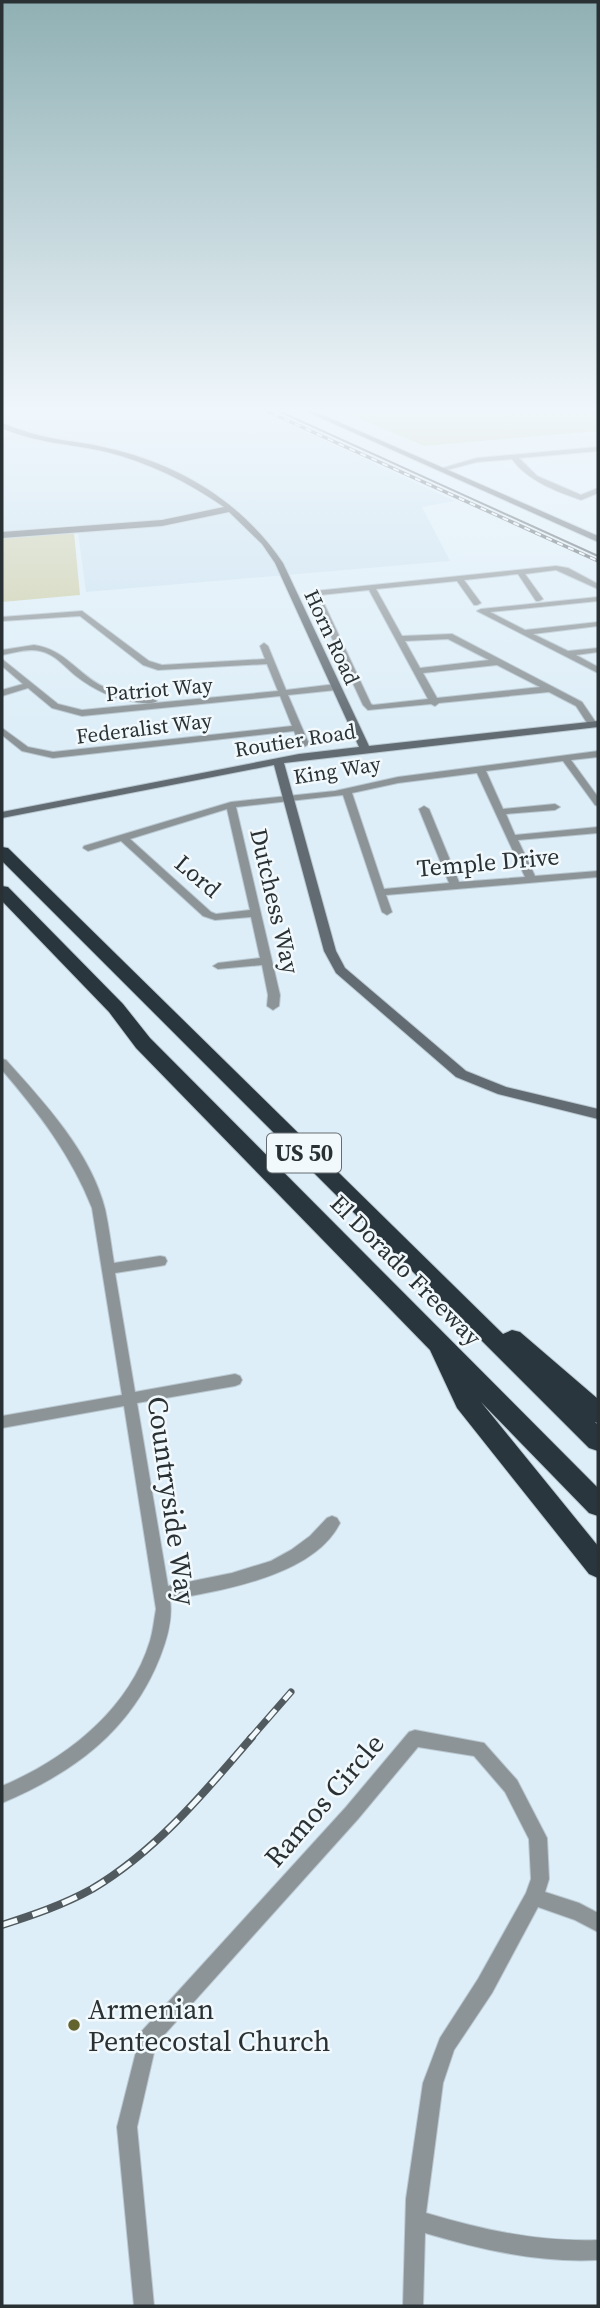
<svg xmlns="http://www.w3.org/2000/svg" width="600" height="2308" font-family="'Source Serif 4',serif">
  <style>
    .built { fill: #cbe2f0 }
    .green { fill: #cbcca4 }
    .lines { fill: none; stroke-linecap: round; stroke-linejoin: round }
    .street-casing { stroke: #b9c8d1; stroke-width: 2 }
    .secondary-casing { stroke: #b9c8d1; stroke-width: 2 }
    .highway-casing { stroke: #b9c8d1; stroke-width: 2 }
    .street { fill: #8d9498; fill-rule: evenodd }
    .secondary { fill: #616b71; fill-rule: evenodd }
    .highway { fill: #29363e; fill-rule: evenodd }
    .tram { stroke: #515a5e; stroke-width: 2 }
    .rail-far2-casing { stroke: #515a5e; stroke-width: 3.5 }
    .rail-far1-casing { stroke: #515a5e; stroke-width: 7 }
    .rail-casing { stroke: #515a5e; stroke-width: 8 }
    .rail-far2 { stroke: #f2f9fd; stroke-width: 2; stroke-dasharray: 6; stroke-linecap: butt }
    .rail-far1 { stroke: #f2f9fd; stroke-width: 4.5; stroke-dasharray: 13; stroke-linecap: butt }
    .rail { stroke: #f2f9fd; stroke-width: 5; stroke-dasharray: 16; stroke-linecap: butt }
    .poi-dot { fill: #636330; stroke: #f2f9fd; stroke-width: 2.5 }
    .labels { text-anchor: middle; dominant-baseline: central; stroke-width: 5; stroke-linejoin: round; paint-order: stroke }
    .far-street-label { font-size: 21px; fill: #2a3134; stroke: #f2f9fd }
    .shield { fill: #f2f9fd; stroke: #666d70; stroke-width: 2 }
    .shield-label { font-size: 23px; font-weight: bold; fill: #2a3134 }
    .street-label { font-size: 24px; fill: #2a3134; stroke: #f2f9fd }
    .near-street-label { font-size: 28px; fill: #2a3134; stroke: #f2f9fd }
    .near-poi-label { font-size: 28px; fill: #2a3134; stroke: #f2f9fd; text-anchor: start }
  </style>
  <rect width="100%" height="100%" fill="#ddeef8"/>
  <!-- built -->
  <polygon class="built" points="2,409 256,409 455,501 422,507 450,561 86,592 77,525 2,531 2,439 24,430 2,419"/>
  <!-- green -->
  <g class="green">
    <polygon points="337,409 598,409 598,431 424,446"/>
    <polygon points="74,533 80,595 2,602 2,538"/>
  </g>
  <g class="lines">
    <!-- street casing -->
    <g class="street-casing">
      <g id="street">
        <path d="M598 447V451L519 458 537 476 581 495 598 488V493L581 500C556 491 528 481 512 459L477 462 443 471 439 469 477 458Z"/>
        <path d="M556 566 568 568 598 584V589L556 570 525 574 543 599 539 601H536L518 574 464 580 481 603 477 605H474L457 581 376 589 402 636 452 634 582 702 597 724 592 727 589 726 576 706 549 692 439 703 435 706 431 704 368 710 363 705 311 593 315 591ZM369 590 428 699 373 705 371 704 320 595ZM448 639 489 660 420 668 405 641ZM497 665 540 687 437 698 423 673Z"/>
        <polygon points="598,597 598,601 490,612 525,630 598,622 598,626 533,634 568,651 598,648 598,652 576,655 598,667 598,673 477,611 481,609"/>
        <polygon points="82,611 149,661 162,665 265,659 260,646 264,643 268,646 286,690 336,684 340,687 336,690 288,695 309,744 304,747 299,744 294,731 53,758 22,751 2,735 2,728 28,747 53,752 292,726 280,696 82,716 52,708 28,688 2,696 2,690 23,684 2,666 2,659 58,704 82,710 278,691 267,664 158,670 143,665 80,616 2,621 2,617"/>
        <path d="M34 645C65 649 77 674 104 687 121 696 146 694 157 701 151 705 144 703 136 702 113 699 94 690 76 676 65 667 55 654 40 651 27 648 14 653 2 655V650Z"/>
        <path d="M598 751V757L571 760 598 797V806L595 805 563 761 486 771 503 809 555 804 560 807 555 810 506 814 515 835 598 827V833L518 840 535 876 598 871V877L386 895 392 912 387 915 382 912 343 795 236 807 280 995 279 1006 273 1010 267 1006 268 995 262 965 218 969 213 966 218 963 260 958 251 917 215 920 203 916 121 841 88 851 83 848 84 846 231 802 335 791 398 777ZM477 773 525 877 459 882 429 809 424 806 419 809 449 883 384 889 352 793 398 783ZM227 809 250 910 216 914 211 912 130 839Z"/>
        <path d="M2 1059 6 1060C44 1102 91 1153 105 1209 109 1227 111 1245 114 1263L160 1256 165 1257 167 1261 165 1265 160 1266 115 1273 135 1392 235 1374 240 1376 242 1380 240 1384 235 1386 137 1403 168 1586 232 1573 271 1561 291 1550 310 1536 327 1518 332 1516 337 1518 340 1523C314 1576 222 1590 170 1600 173 1619 167 1639 160 1657 131 1731 73 1773 2 1803V1786C66 1759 129 1710 150 1641 153 1631 154 1620 156 1609L124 1406 2 1428V1416L122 1395 92 1208C71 1155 39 1113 2 1070Z"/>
        <path d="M415 1730 484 1743 517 1780 547 1838 549 1879 545 1892 579 1903 598 1913V1932L575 1920 538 1907 492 1993 454 2050 443 2083 426 2213C483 2230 538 2242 598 2240V2260C539 2263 482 2250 425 2233L423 2306H403L406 2199 423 2083 440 2038 478 1979 526 1893 531 1879 529 1839 505 1792 474 1756 418 1747 358 1819 156 2044 137 2127 154 2306H134L117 2127 141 2032 346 1807 409 1732Z"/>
      </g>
    </g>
    <!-- secondary casing -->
    <g class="secondary-casing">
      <g id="secondary">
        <polygon points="301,409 309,409 598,536 598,542"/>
        <path d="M2 423C14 427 25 432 38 435 60 441 84 442 107 448 179 464 242 502 283 563L369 746 598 721V727L284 763 336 951 345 968 466 1071 506 1087 598 1109V1119L498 1094 456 1077 336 973 324 951 274 765 2 818V812L299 754 359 747 275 563 262 544 229 512 162 526 2 538V532L162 520 224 507C188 482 150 463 107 452 72 444 35 443 2 428Z"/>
      </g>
    </g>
    <!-- highway casing -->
    <g class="highway-casing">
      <g id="highway">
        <polygon points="2,847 8,848 503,1334 512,1330 520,1332 598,1399 598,1423 595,1422 598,1425 598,1451 589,1448 2,861"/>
        <polygon points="2,886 8,887 123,1004 150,1038 598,1488 598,1516 589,1513 481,1402 598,1546 598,1578 589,1574 457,1408 430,1350 136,1048 109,1012 2,901"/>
      </g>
    </g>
    <!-- street -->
    <use href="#street" class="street"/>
    <!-- secondary -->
    <use href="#secondary" class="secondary"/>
    <!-- highway -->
    <use href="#highway" class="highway"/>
    <!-- tram -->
    <polyline class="tram" points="274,409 598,556"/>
    <!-- rail-far2 casing -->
    <g class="rail-far2-casing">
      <polyline id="rail-far2" points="262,409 598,561"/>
    </g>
    <!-- rail-far1 casing -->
    <g class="rail-far1-casing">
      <polyline id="rail-far1" points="250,1739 291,1692"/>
    </g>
    <!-- rail casing -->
    <g class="rail-casing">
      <path id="rail" d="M2 1925C33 1915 63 1905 92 1889 156 1851 204 1793 252 1737"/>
    </g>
    <!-- rail-far2 -->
    <use href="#rail-far2" class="rail-far2"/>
    <!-- rail-far1 -->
    <use href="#rail-far1" class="rail-far1"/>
    <!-- rail -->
    <use href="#rail" class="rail"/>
  </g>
  <!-- sky -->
  <linearGradient id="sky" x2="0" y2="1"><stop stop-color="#8fb0b4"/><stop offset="0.56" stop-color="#f0f7fc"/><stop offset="1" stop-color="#f0f7fc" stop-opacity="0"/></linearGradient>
  <rect width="600" height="732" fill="url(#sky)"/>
  <!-- markers -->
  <circle class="poi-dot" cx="74" cy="2025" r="7"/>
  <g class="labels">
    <!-- far-street labels -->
    <g class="far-street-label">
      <text transform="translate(332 637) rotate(65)">Horn Road</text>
      <text transform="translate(159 689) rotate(-5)">Patriot Way</text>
      <text transform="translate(144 728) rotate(-7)">Federalist Way</text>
      <text transform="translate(295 740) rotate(-9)">Routier Road</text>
      <text transform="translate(337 770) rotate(-9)">King Way</text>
    </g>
    <!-- shield labels -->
    <rect class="shield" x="267" y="1133.5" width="74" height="39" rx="5"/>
    <g class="shield-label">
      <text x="304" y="1153">US 50</text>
    </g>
    <!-- street labels -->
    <g class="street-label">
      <text transform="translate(488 862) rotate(-5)">Temple Drive</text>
      <text transform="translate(198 876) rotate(40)">Lord</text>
      <text transform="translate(275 901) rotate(77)">Dutchess Way</text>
      <text transform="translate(406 1270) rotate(45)">El Dorado Freeway</text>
    </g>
    <!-- near-street labels -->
    <g class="near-street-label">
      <text transform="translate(172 1501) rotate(82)">Countryside Way</text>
      <text transform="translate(324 1800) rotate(-49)">Ramos Circle</text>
    </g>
    <!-- near-poi labels -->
    <g class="near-poi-label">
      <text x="88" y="2009">Armenian<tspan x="88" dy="32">Pentecostal Church</tspan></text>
    </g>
  </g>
  <!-- border -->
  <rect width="600" height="2308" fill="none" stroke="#2a3134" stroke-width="7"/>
</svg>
